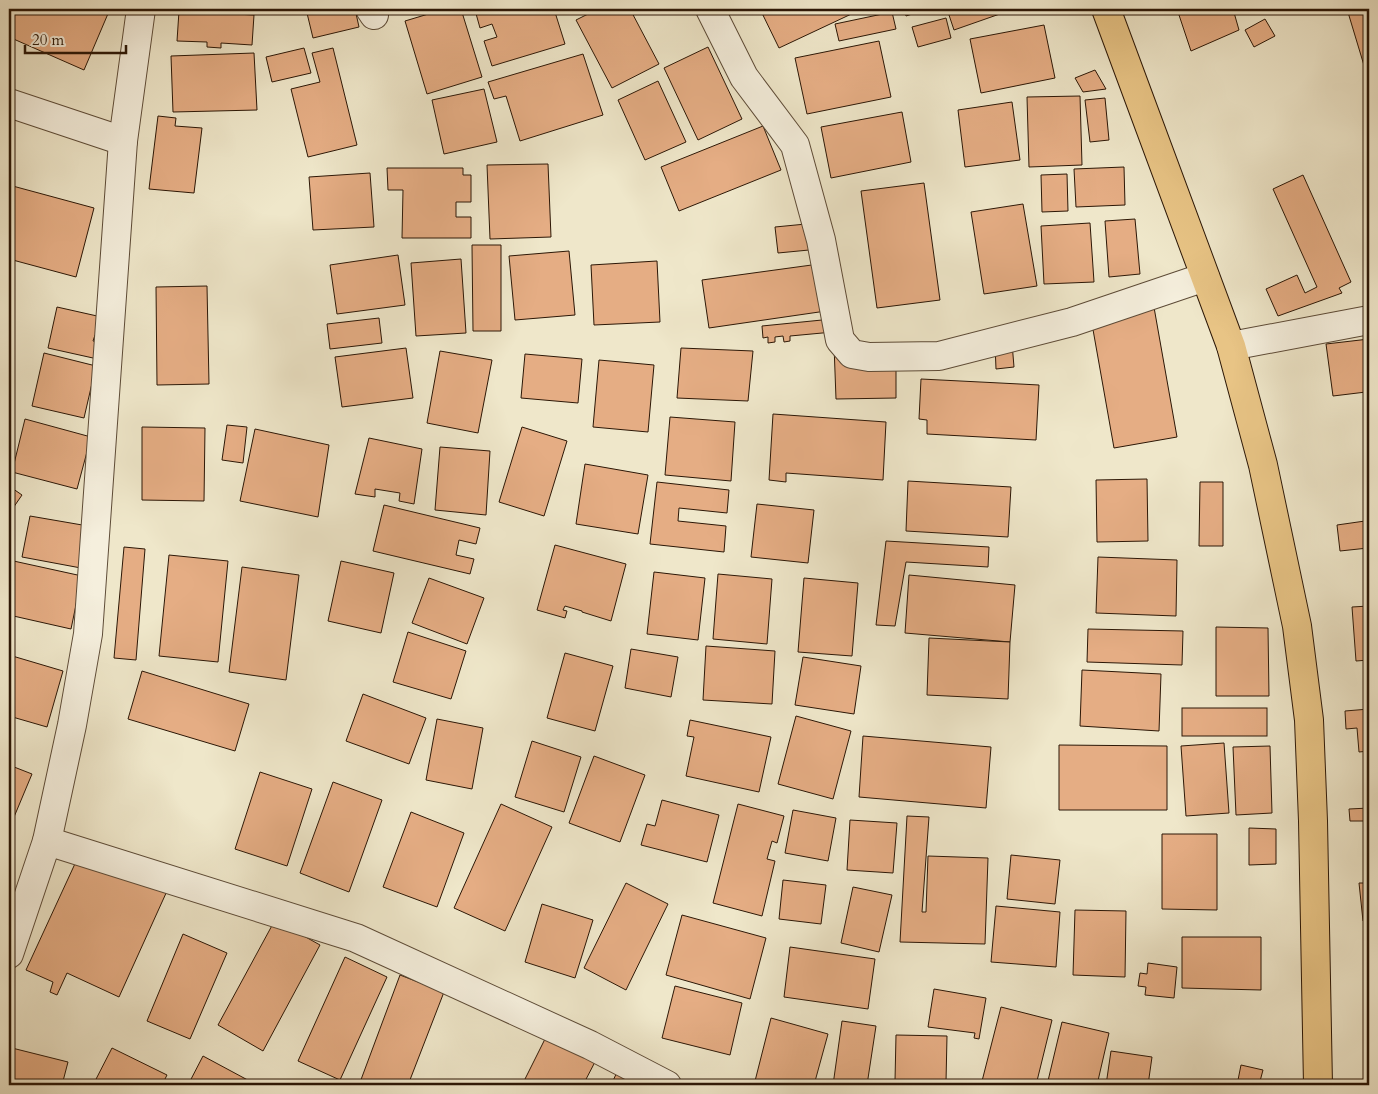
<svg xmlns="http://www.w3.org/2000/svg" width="1378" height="1094" font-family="Cardo,serif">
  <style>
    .building { fill: #e5ad84; stroke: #2c1706 }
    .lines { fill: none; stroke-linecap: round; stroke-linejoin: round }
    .minor-casing { stroke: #5d4b37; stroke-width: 30 }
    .major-casing { stroke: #2c1706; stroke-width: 30 }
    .minor { stroke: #f5efdd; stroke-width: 28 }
    .major { stroke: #e8c485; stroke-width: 28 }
  </style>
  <rect width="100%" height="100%" fill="#efe7ca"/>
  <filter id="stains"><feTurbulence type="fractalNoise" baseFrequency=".004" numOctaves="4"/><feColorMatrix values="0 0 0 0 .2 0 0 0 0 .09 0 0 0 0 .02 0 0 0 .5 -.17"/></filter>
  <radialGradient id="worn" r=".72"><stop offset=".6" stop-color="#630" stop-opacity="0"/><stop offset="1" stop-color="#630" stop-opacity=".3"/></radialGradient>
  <!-- building -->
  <g class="building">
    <polygon points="9,9 110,9 84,70 9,37"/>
    <polygon points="306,9 355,9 359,27 313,38"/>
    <polygon points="445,9 461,9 482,77 427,94 405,21"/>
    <polygon points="481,9 554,9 565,44 492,66 484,41 497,37 492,24 480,28 475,10"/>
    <polygon points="598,9 630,9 659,64 612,88 576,20"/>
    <polygon points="760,9 862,9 779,48"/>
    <polygon points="904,9 928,9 906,16"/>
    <polygon points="947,9 1014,9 954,30"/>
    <polygon points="1177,9 1233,9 1239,30 1191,51"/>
    <polygon points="1347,9 1369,9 1369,82"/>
    <polygon points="179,11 254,15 252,45 221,43 221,48 207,47 207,42 177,41"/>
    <polygon points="892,12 896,29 839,41 835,24"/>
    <polygon points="946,18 951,38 918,47 912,27"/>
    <polygon points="1265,19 1275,36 1254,47 1245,30"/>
    <polygon points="1044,25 1055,78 981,93 970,39"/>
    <polygon points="879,41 891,97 807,114 795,58"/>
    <polygon points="708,47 742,119 698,140 664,68"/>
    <polygon points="304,48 311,73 272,82 266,57"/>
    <polygon points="333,48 357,145 308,157 291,89 320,82 312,53"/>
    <polygon points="254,53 257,110 173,112 171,56"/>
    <polygon points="583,54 603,115 520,141 506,96 494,99 488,82"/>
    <polygon points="1095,70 1106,89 1083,92 1075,78"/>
    <polygon points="658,81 686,142 645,160 618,100"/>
    <polygon points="484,89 497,142 444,154 432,100"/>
    <polygon points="1080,96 1082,165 1029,167 1027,97"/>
    <polygon points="1105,98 1109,140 1090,142 1085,100"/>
    <polygon points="1012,102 1020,160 965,167 958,110"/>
    <polygon points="902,112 911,162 831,178 821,127"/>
    <polygon points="158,116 176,118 175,126 202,128 194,193 149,189"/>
    <polygon points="763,126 781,170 679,211 661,167"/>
    <polygon points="548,164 551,237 490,239 487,165"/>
    <polygon points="1124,167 1125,205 1076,207 1074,169"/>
    <polygon points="387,168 463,168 463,175 471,175 471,202 456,202 456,217 471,217 471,238 402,238 403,190 388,190"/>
    <polygon points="370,173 374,227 313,230 309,177"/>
    <polygon points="1067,174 1068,211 1042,212 1041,175"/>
    <polygon points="1303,175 1351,282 1339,288 1342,293 1278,316 1266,289 1297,275 1305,293 1317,287 1273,189"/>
    <polygon points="924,183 940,300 877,308 861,191"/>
    <polygon points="9,185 94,208 76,277 9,259"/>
    <polygon points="1023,204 1037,286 984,294 971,212"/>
    <polygon points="1135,219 1140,274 1109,277 1105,221"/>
    <polygon points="1090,223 1094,282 1044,284 1041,226"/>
    <polygon points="806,224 809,250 778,253 775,227"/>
    <polygon points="472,245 501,245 501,331 473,331"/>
    <polygon points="569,251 575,315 515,320 509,256"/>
    <polygon points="398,255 405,305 337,314 330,265"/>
    <polygon points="461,259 466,333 416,336 411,263"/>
    <polygon points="657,261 660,322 594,325 591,265"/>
    <polygon points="819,264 826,311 709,328 702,280"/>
    <polygon points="207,286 209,384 157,385 156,287"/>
    <polygon points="1152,296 1177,437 1114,448 1089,307"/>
    <polygon points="57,307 106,318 101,337 95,335 93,341 105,344 102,360 48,348"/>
    <polygon points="379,318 382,343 330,349 327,324"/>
    <polygon points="832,319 833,332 790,336 790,341 784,342 783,336 775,337 775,342 768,343 768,337 763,338 762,326"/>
    <polygon points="1369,339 1369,399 1367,399 1366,392 1333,396 1326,344"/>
    <polygon points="1012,343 1014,367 996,369 995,344"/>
    <polygon points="896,344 896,398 836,399 834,345"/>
    <polygon points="406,348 413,398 342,407 335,357"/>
    <polygon points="681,348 753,351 748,401 677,398"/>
    <polygon points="440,351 492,360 478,433 427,423"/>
    <polygon points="44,353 96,366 84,418 32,406"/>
    <polygon points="525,354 582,359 578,403 521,398"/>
    <polygon points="599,360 654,365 648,432 593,427"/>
    <polygon points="921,379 1039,385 1036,440 927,434 927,420 919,419"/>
    <polygon points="773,414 886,422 883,480 786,473 786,482 769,480"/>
    <polygon points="670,417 735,422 731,481 665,475"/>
    <polygon points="25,419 91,437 77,489 12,472"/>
    <polygon points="227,425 247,427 243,463 222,460"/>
    <polygon points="142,427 205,428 204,501 142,500"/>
    <polygon points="522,427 567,441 544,516 499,502"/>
    <polygon points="255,429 329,445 318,517 240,501"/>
    <polygon points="369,438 422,449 414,504 399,501 400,493 375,489 375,497 355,494"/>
    <polygon points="440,447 490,451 486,515 435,510"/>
    <polygon points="585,464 648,475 638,534 576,524"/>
    <polygon points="1147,479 1148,541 1097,542 1096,480"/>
    <polygon points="908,481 1011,487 1008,537 906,531"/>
    <polygon points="657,482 729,490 727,513 679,508 678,521 726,526 724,552 650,544"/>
    <polygon points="1200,482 1223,482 1223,546 1199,546"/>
    <polygon points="9,486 22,495 9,514"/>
    <polygon points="757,504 814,510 808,563 751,557"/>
    <polygon points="384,505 480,528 476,544 459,540 456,555 474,559 470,574 373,551"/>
    <polygon points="30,516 88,526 81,568 22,557"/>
    <polygon points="1365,521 1368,548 1340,551 1337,525"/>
    <polygon points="886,541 989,547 988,567 906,562 895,626 876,625"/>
    <polygon points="555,545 626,564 611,621 582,612 582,611 565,606 563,610 567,611 565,618 537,610"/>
    <polygon points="124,547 145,549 136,660 114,658"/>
    <polygon points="169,555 228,561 218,662 159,656"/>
    <polygon points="1098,557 1177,560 1176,616 1096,613"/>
    <polygon points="9,560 82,576 71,629 9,615"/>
    <polygon points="341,561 394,573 381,633 328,621"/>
    <polygon points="242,567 299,575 286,680 229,672"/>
    <polygon points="654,572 705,578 698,640 647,634"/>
    <polygon points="718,574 772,579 767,644 713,639"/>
    <polygon points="909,575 1015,585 1010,642 905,633"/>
    <polygon points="429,578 484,598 467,644 412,623"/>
    <polygon points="804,578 858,583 852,656 798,652"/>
    <polygon points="1369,606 1369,660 1356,661 1352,607"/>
    <polygon points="1216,627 1268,628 1269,696 1216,696"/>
    <polygon points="1088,629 1183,631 1182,665 1087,662"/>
    <polygon points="408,632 466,651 451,699 393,682"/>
    <polygon points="929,638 1010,642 1008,699 927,695"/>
    <polygon points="706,646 775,651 772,704 703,700"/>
    <polygon points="631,649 678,657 671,697 625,688"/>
    <polygon points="565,653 613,666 595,731 547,718"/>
    <polygon points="9,655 63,671 47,727 9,716"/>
    <polygon points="803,657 861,666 854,714 795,705"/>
    <polygon points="1082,670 1161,674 1159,731 1080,726"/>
    <polygon points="142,671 249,704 235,751 128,719"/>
    <polygon points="363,694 426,718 409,764 346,741"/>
    <rect x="1182" y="708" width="85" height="28"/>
    <polygon points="1369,709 1369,751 1359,752 1357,728 1346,729 1345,711"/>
    <polygon points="796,716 851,731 833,799 778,784"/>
    <polygon points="437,719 483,728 472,789 426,780"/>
    <polygon points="690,720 771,737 759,792 686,776 694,737 687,736"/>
    <polygon points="863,736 991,747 986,808 859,797"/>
    <polygon points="532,741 581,757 564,812 515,797"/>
    <polygon points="1224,743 1229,813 1186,816 1181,746"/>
    <polygon points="1059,745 1167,746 1167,810 1059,810"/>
    <polygon points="1270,746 1272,813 1236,815 1233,747"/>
    <polygon points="594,756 645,775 620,842 569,823"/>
    <polygon points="9,765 32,774 9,829"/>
    <polygon points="260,772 312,789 287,866 235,849"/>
    <polygon points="333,782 382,800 349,892 300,873"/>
    <polygon points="662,800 719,815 707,862 641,845 647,824 655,826"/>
    <polygon points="501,804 552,827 505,931 454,908"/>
    <polygon points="738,804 784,816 777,843 772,841 767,859 775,861 762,916 713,903"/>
    <polygon points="1369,808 1369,821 1350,821 1349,809"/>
    <polygon points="793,810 836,818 828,861 785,853"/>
    <polygon points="411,812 464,833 437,907 383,887"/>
    <polygon points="907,816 929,817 922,912 926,912 928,856 988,858 985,944 900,942"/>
    <polygon points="850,820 897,823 893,873 847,870"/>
    <polygon points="1249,828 1276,829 1276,864 1249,865"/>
    <polygon points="1162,834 1217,834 1217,910 1162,909"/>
    <polygon points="79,855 167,891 119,997 67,973 57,995 50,992 53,982 26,970"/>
    <polygon points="1011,855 1060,860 1055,904 1007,899"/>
    <polygon points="9,860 13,862 9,872"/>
    <polygon points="783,880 826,885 821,924 779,919"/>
    <polygon points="626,883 668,904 626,990 584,968"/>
    <polygon points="1359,883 1369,883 1369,921 1363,921"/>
    <polygon points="853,887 892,895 879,952 841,943"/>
    <polygon points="542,904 593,920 575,978 525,962"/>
    <polygon points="996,906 1060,912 1056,967 991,962"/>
    <polygon points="1075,910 1126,911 1125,977 1073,975"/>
    <polygon points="682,915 766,938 750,999 666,975"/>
    <polygon points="275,920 320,945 263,1051 218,1025"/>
    <polygon points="183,934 227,953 190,1039 147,1021"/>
    <polygon points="1182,937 1261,937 1261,990 1182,988"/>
    <polygon points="790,947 875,959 868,1009 784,997"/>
    <polygon points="345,957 387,977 340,1080 298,1061"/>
    <polygon points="1148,963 1177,967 1174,998 1145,995 1146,987 1138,986 1140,973 1147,974"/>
    <polygon points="400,975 444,992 408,1085 359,1085"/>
    <polygon points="675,986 742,1003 730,1055 662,1038"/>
    <polygon points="934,989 986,998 979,1039 974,1038 975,1033 928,1027"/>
    <polygon points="1001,1007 1052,1020 1036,1085 981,1085"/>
    <polygon points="771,1018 828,1034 814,1085 754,1085"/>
    <polygon points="842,1021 876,1026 867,1085 833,1085"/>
    <polygon points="1062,1022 1109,1033 1097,1085 1047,1085"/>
    <polygon points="547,1035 596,1060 583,1085 522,1085"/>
    <polygon points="896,1035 947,1036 946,1082 895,1081"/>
    <polygon points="12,1048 68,1062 62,1085 9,1085 9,1060"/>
    <polygon points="112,1048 167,1075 162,1085 93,1085"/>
    <polygon points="1111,1051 1152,1057 1148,1085 1106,1085"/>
    <polygon points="203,1056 257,1085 188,1085"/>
    <polygon points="1241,1065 1263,1070 1259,1085 1237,1085"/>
    <polygon points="618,1070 650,1085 611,1085"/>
  </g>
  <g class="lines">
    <!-- minor casing -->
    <g class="minor-casing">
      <g id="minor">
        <polyline points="370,9 374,15"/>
        <polyline points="710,9 744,77 795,145 821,240 840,340 852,354 869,357 939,356 1072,322 1205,277"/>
        <polyline points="9,103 123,141"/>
        <polyline points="1231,346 1369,320"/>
        <polyline points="47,841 356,938 590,1045 667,1085"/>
        <polyline points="9,954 47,841 72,725 88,634 123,141 141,9"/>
      </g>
    </g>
    <!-- major casing -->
    <g class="major-casing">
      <polyline id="major" points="1106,9 1231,346 1263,465 1297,626 1309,720 1313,821 1318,1085"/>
    </g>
    <!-- minor -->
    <use href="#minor" class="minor"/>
    <!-- major -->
    <use href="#major" class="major"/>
  </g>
  <!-- margin -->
  <rect width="1378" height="1094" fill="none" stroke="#efe7ca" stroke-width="30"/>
  <rect x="10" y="10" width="1358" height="1074" fill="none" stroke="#2c1706" stroke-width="2.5"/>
  <rect x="15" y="15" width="1348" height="1064" fill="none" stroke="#2c1706"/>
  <!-- scale -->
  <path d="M25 45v8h101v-8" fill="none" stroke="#2c1706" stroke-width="2.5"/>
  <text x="32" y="45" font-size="15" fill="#2c1706" stroke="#f5efdd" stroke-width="4" paint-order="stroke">20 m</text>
  <rect width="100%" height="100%" filter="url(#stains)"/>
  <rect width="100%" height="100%" fill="url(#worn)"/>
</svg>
